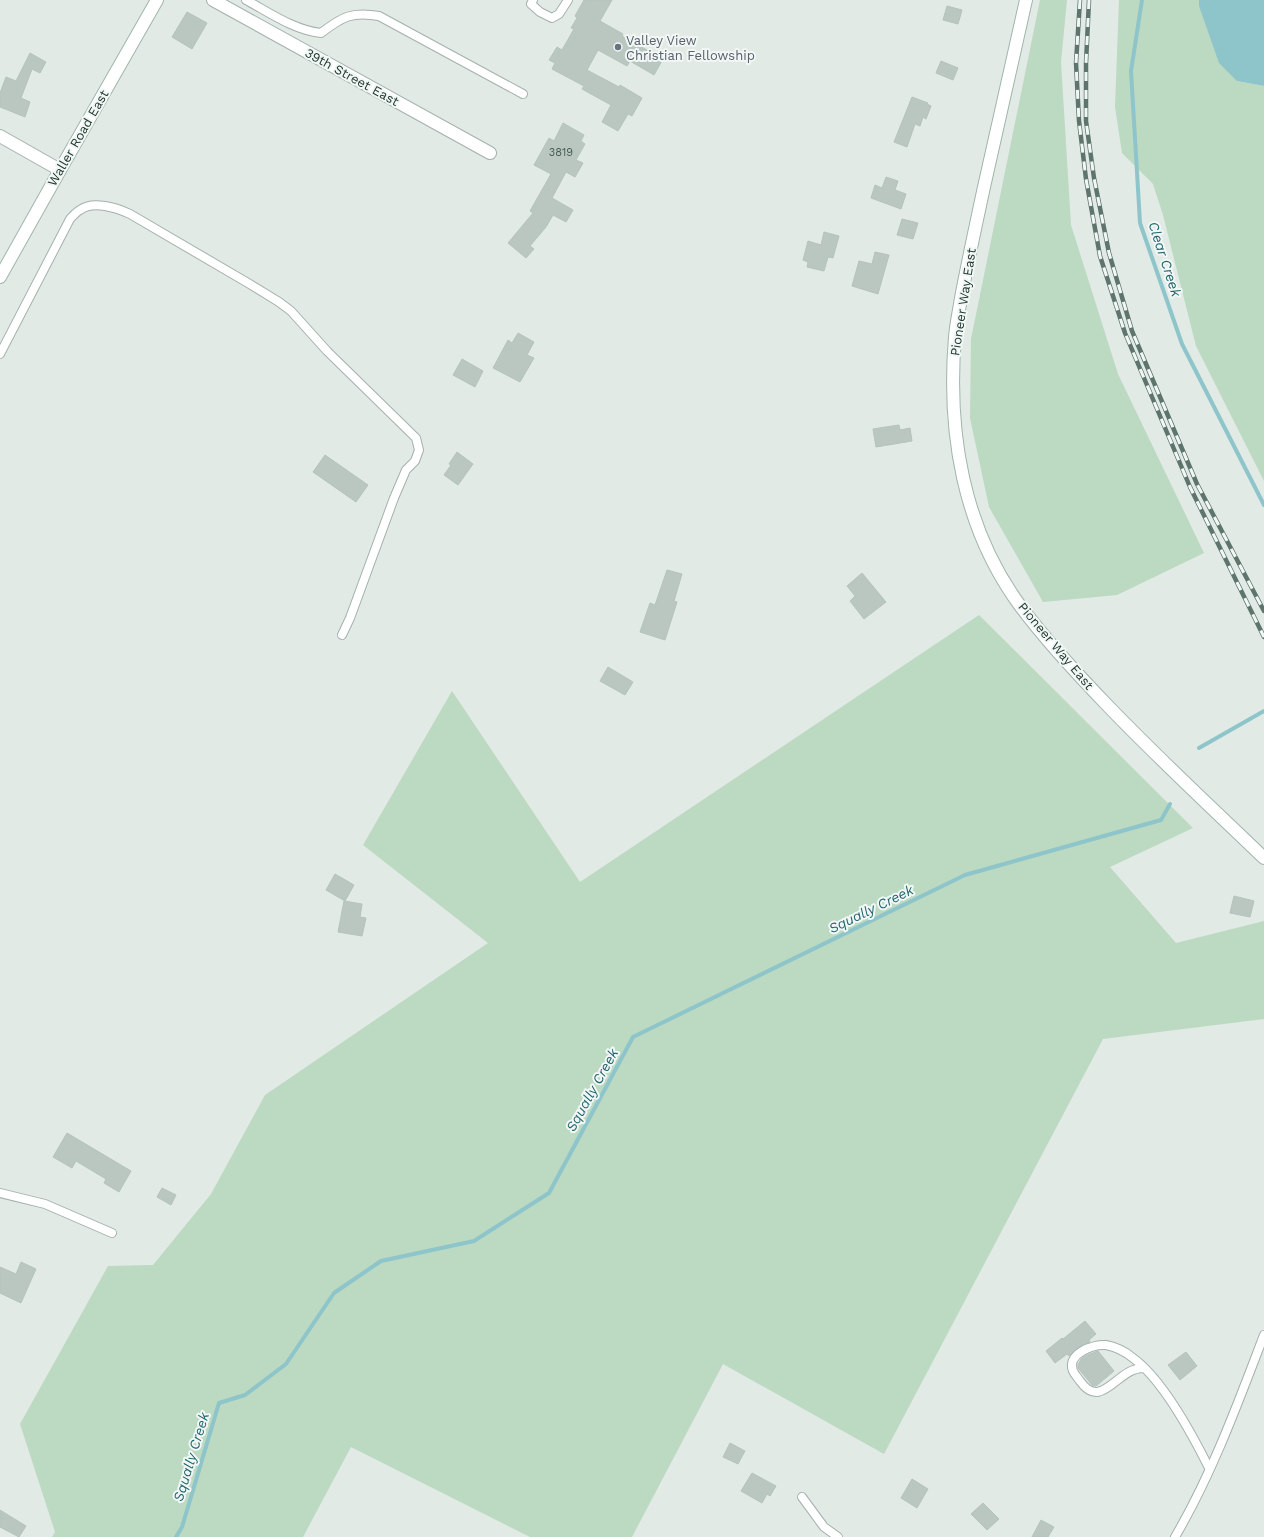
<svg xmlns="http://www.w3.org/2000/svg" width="1264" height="1537" font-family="'Work Sans',sans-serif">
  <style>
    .green { fill: #bcd9c2 }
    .water { fill: #8ec5ca }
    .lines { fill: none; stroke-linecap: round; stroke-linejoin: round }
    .stream { stroke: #8ec5ca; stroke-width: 4 }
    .building { fill: #bac7c1; stroke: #b4c3bc }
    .lane-casing { stroke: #a4b1ac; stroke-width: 10 }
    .street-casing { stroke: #a4b1ac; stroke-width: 14 }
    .secondary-casing { stroke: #a1b5ac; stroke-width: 14 }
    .lane { stroke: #fff; stroke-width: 8 }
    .street { stroke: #fff; stroke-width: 12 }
    .secondary { stroke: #fff; stroke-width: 12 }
    .rail-casing { stroke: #5d756d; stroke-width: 4.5 }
    .rail { stroke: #f1f7f4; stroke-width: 3; stroke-dasharray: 9; stroke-linecap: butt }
    .worship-dot { fill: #6b7280; stroke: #f1f7f4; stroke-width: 1.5 }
    .labels { text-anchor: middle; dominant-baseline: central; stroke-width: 4; stroke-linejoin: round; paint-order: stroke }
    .number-label { font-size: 11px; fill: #495c56 }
    .worship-label { font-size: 13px; fill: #5b616d; stroke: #f1f7f4; text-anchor: start }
    .street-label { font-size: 13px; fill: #233932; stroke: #f1f7f4 }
    .water-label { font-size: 14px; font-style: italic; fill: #23676f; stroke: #f1f7f4 }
  </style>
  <rect width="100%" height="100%" fill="#e1eae5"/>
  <!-- green -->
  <g class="green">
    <polygon points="1040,0 1067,0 1061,62 1071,225 1118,374 1204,553 1117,595 1043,602 989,507 970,418 971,339"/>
    <polygon points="1119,0 1199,0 1199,6 1237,81 1264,86 1264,481 1196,346 1163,215 1153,184 1122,153 1115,107"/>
    <polygon points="979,615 1193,828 1110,867 1176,943 1264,921 1264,1019 1103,1039 884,1454 723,1364 632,1537 530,1537 351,1447 303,1537 52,1537 55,1532 20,1424 108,1266 153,1265 211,1194 265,1095 488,943 363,845 452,691 580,882"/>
  </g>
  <!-- water -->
  <polygon class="water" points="1199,0 1264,0 1264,86 1237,81 1219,63 1199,6"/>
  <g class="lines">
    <!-- stream -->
    <g class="stream">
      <polyline points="1142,0 1131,71 1140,223 1182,344 1264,505"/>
      <polyline points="1199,748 1264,711"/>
      <polyline points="176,1537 182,1527 219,1403 245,1395 286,1364 334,1293 381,1261 474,1241 549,1193 633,1037 965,875 1161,820 1170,804"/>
    </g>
  </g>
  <!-- building -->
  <g class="building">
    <polygon points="584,0 612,0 600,21 623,34 622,36 663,59 654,75 630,61 627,66 598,50 587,70 619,87 620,85 642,98 632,116 628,114 618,131 602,122 611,105 582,89 584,86 552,69 555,63 549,60 557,47 562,50 574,29 571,28 577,18 575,16"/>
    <polygon points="947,6 962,10 958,24 943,20"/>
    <polygon points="187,12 207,23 192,49 172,37"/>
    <polygon points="30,53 46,62 40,73 32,69 21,98 30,102 25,117 0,107 0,93 6,77 16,81"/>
    <polygon points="941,61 958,68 953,80 936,73"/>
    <polygon points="912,97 928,103 927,104 931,106 926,119 923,117 920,126 915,124 907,147 894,142"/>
    <polygon points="563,123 584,135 581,141 585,144 576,160 583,163 575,177 566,172 552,198 573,210 566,222 553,215 546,227 530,246 534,249 526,258 508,243 533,213 530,211 551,174 534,165 549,138 554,141"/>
    <polygon points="886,177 898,181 895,190 906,194 901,209 871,198 875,185 882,188"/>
    <polygon points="902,219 918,223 913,239 897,235"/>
    <polygon points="824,232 839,236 833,258 828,257 824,271 807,267 808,262 803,260 808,241 821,245"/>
    <polygon points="875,252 889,255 878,294 852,286 859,261 872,264"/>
    <polygon points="518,333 534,342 527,355 534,358 520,382 493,368 508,340 512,343"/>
    <polygon points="462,359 483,371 475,387 453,375"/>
    <polygon points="899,425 900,430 910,428 912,441 876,447 873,429"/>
    <polygon points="457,452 473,464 458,485 444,475 451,465 449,464"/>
    <polygon points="325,455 368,485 356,502 313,472"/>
    <polygon points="667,570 682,574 674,601 677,602 665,640 640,632 650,603 655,605"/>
    <polygon points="862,573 886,602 864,619 850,601 855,596 847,586"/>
    <polygon points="608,667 633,682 625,695 600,681"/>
    <polygon points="335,874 354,885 345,901 326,890"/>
    <polygon points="1234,896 1254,901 1250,917 1230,913"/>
    <polygon points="344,901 362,904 360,917 366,918 362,936 338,932"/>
    <polygon points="67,1133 131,1171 119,1192 104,1183 106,1179 76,1161 72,1168 53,1157"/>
    <polygon points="162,1188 176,1195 171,1205 157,1197"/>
    <polygon points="21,1262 36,1269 21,1303 0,1293 0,1267 16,1274"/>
    <polygon points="1085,1321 1096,1334 1089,1340 1090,1342 1079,1347 1069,1356 1067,1354 1055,1363 1046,1351 1062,1338 1063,1339"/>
    <polygon points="1098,1351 1114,1371 1096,1386 1092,1385 1078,1368 1078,1365 1081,1359 1085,1356"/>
    <polygon points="1186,1352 1197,1366 1180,1380 1168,1365"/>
    <polygon points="730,1443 745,1451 738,1464 723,1457"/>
    <polygon points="752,1473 776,1486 770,1496 767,1494 762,1503 741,1491"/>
    <polygon points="912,1479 928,1489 917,1508 901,1498"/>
    <polygon points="983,1503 999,1519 987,1530 971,1514"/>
    <polygon points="0,1510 26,1526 19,1537 0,1527"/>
    <polygon points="1041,1520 1054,1527 1048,1537 1032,1537"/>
  </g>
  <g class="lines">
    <!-- lane casing -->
    <g class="lane-casing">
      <g id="lane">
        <path d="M246 0C270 13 294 30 321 33 342 17 352 11 379 16L523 94"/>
        <polyline points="533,0 531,4 540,12 552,18 559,14 568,0"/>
        <path d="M0 354 70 219C73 216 76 212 80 210 93 200 117 208 130 214L248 283 279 302 291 311 327 351 416 438 419 450 415 461 406 470 394 498 350 618 342 635"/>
        <polyline points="0,1193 45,1204 112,1233"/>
        <path d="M1144 1368C1117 1367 1102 1412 1080 1381 1078 1378 1075 1375 1073 1371 1066 1354 1093 1344 1106 1345 1116 1347 1126 1352 1133 1358 1162 1379 1193 1436 1209 1468"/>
        <polyline points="802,1497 824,1527 838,1537"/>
        <path d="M1175 1537C1212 1474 1238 1403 1264 1335"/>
      </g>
    </g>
    <!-- street casing -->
    <g class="street-casing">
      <g id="street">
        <polyline points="213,0 490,153"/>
        <polyline points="0,136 60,170"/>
      </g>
    </g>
    <!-- secondary casing -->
    <g class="secondary-casing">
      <g id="secondary">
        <path d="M1026 0C1012 62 998 125 984 187 976 224 968 261 961 298 959 311 956 324 955 337 947 432 963 529 1021 607 1048 643 1078 675 1109 707 1159 759 1212 808 1264 858"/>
        <polyline points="0,277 60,170 157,0"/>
      </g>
    </g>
    <!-- lane -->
    <use href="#lane" class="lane"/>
    <!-- street -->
    <use href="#street" class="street"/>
    <!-- secondary -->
    <use href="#secondary" class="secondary"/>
    <!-- rail casing -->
    <g class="rail-casing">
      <g id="rail">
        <polyline points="1080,0 1076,63 1079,121 1086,179 1100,256 1125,333 1190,487 1264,637"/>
        <polyline points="1089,0 1086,63 1086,121 1094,178 1109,253 1132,331 1197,484 1264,611"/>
      </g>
    </g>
    <!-- rail -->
    <use href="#rail" class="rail"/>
  </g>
  <!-- markers -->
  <circle class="worship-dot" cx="618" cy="47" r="4"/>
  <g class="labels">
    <!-- number labels -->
    <g class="number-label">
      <text x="561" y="152">3819</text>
    </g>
    <!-- worship labels -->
    <g class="worship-label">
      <text x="626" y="40">Valley View<tspan x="626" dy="15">Christian Fellowship</tspan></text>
    </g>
    <!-- street labels -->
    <g class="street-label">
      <text transform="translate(352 77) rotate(29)">39th Street East</text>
      <text transform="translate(78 138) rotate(-60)">Waller Road East</text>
      <text transform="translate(963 302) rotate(-81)">Pioneer Way East</text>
      <text transform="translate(1056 646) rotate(50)">Pioneer Way East</text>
    </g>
    <!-- water labels -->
    <g class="water-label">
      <text transform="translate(1165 259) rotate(72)">Clear Creek</text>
      <text transform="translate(871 909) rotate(-26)">Squally Creek</text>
      <text transform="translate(592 1090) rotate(-61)">Squally Creek</text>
      <text transform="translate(191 1457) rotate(-73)">Squally Creek</text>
    </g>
  </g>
</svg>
